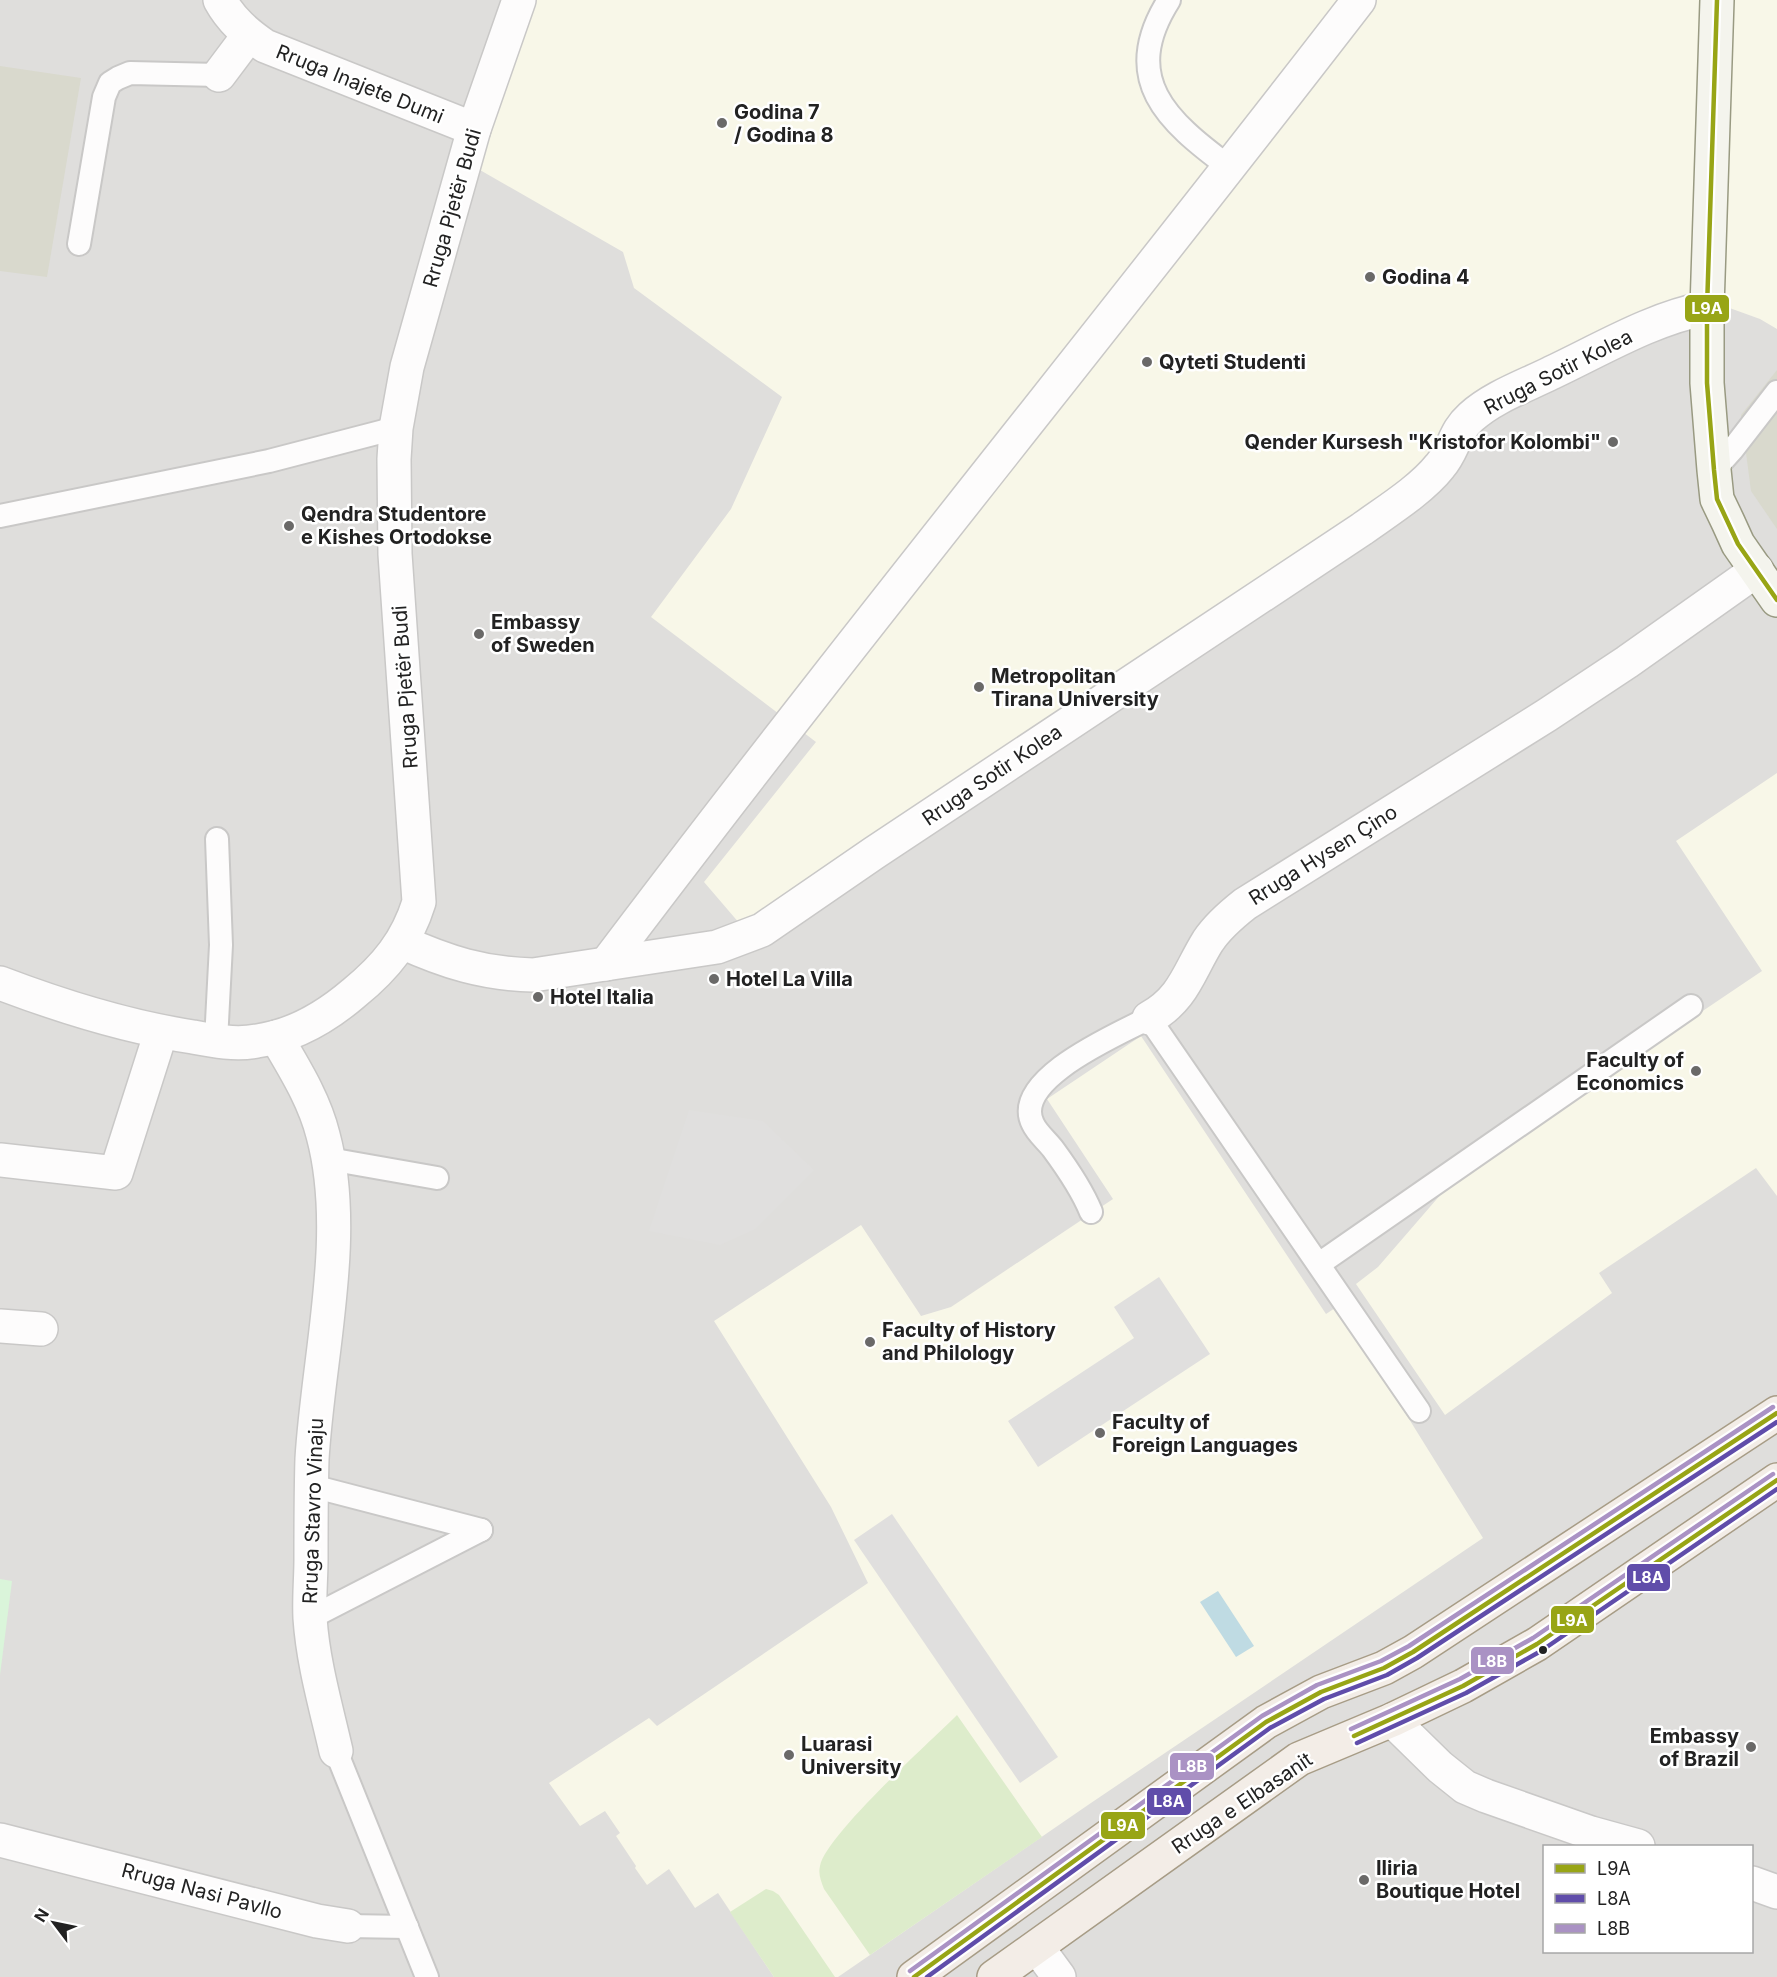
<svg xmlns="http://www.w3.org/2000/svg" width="1777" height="1977" font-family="Inter,sans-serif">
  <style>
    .residential { fill: #dfdedc; fill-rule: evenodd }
    .education { fill: #f8f7e8 }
    .construction { fill: #d9d9cd }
    .grass { fill: #ddeccb }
    .park { fill: #daf5da }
    .parking { fill: #e0dfde }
    .water { fill: #bfdbe3 }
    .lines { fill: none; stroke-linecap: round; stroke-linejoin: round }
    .lane-casing { stroke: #c9c8c7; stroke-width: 26 }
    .street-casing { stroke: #c9c8c7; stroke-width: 36 }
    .secondary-casing { stroke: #999a82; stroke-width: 36 }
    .primary-casing { stroke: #a79c86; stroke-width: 36 }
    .lane { stroke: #fdfcfc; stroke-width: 22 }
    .street { stroke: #fdfcfc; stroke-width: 33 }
    .secondary { stroke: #f4f4ed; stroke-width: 33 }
    .primary { stroke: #f3ede7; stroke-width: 33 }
    .bus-1-casing { stroke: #fff; stroke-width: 9 }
    .bus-2-casing { stroke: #fff; stroke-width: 9 }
    .bus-3-casing { stroke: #fff; stroke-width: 9 }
    .bus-1 { stroke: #98a516; stroke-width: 4.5 }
    .bus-2 { stroke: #604daa; stroke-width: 4.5 }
    .bus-3 { stroke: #aa92c4; stroke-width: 4.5 }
    .poi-dot { fill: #6a6968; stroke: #fff; stroke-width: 2 }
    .bus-dot { fill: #222; stroke: #fff; stroke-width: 2 }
    .labels { text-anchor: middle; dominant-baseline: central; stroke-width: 5; stroke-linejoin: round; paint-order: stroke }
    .street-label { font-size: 20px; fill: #222; stroke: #fff }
    .poi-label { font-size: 20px; font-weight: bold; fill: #222; stroke: #fff; text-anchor: start }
    .line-badge { stroke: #fff; stroke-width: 2 }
    .badge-label { font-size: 16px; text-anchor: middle; font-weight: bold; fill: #fff }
  </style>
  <rect width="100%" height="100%" fill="#f0eeeb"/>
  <!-- residential -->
  <path class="residential" d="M0 0H1777V1977H0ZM1544 1846H1752V1952H1544Z"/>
  <!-- education -->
  <g class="education">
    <polygon points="528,0 1777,0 1777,329 1760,319 1713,302 1493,394 1418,478 740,924 704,882 816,742 651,617 731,509 782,397 634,288 623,252 473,166"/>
    <polygon points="1777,773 1777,1196 1756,1168 1599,1273 1612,1293 1445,1415 1356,1284 1378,1267 1455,1178 1762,971 1676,841"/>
    <polygon points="1141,1036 1326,1314 1335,1308 1409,1419 1483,1538 1088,1805 838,1977 774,1977 718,1893 695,1908 669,1869 647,1885 635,1868 636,1866 616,1836 620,1833 605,1811 580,1826 549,1783 649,1718 657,1726 868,1583 831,1507 714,1321 861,1225 921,1316 951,1307 1113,1199 1047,1099"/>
  </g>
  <!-- construction -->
  <g class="construction">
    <polygon points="0,66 81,78 47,277 0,271"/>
    <polygon points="1777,370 1777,529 1751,491 1741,415"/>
  </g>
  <!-- grass -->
  <g class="grass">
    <path d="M957 1715 1042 1837 870 1955 824 1889C821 1881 818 1874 820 1866 826 1835 930 1742 957 1715Z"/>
    <polygon points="766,1889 773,1891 779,1895 835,1977 774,1977 730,1912"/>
  </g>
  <!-- park -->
  <polygon class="park" points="0,1579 12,1581 0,1675"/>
  <!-- parking -->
  <g class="parking">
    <polygon points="689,1110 763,1121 814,1170 755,1229 720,1245 649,1231"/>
    <polygon points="1159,1277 1210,1354 1038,1467 1008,1421 1134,1338 1114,1307"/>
    <polygon points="892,1514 1058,1757 1020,1783 854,1540"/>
  </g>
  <!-- water -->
  <polygon class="water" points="1218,1591 1254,1646 1236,1657 1200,1602"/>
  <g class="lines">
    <!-- lane casing -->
    <g class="lane-casing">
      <g id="lane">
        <path d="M1169 0C1119 79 1167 121 1229 167"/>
        <polyline points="79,244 104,97 110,83 118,78 130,73 219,75"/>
        <polyline points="1714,470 1732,450 1777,392"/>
        <polyline points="0,516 269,461 396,428"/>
        <polyline points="216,1041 221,945 217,839"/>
        <polyline points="329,1159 437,1178"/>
        <path d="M1091 1212C1082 1190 1067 1168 1053 1149 1047 1141 1037 1133 1033 1124 1010 1079 1121 1033 1149 1018L1419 1411"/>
        <polyline points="1319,1264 1691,1006"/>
        <polyline points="312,1486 481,1530"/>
        <polyline points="310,1618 481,1530"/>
        <polyline points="336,1751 427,1977"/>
        <polyline points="348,1926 407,1927"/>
      </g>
    </g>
    <!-- street casing -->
    <g class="street-casing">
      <g id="street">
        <path d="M220 0C231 20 246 33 265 46L474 129"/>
        <polyline points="219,75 249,35"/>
        <path d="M402 942C446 962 484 974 533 975L717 947 762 930 874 853 1362 529C1387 511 1421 490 1440 466 1454 450 1454 432 1471 417 1493 397 1525 386 1551 373 1602 349 1651 319 1707 308"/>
        <path d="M606 964C852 638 1110 323 1359 0"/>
        <path d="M0 983C63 1007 127 1027 193 1037 214 1041 236 1045 257 1041 294 1036 326 1017 354 993 386 967 407 941 419 902L395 554 394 459 396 428 407 367 474 129 519 0"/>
        <path d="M1149 1018C1184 999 1189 971 1208 941 1218 926 1231 915 1245 904L1547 715 1627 662 1757 570"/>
        <path d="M276 1037C294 1068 314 1099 323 1135 350 1235 318 1356 312 1459 311 1492 311 1526 311 1559 311 1578 309 1598 310 1618 313 1663 326 1707 336 1751"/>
        <polyline points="0,1160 116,1173 161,1032"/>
        <polyline points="0,1326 41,1329"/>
        <polyline points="1392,1720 1440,1767 1465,1787 1486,1796 1591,1833 1638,1846"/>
        <polyline points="0,1840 317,1921 348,1926"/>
        <polyline points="1752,1883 1777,1892"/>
        <polyline points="1037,1947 1059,1977"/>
      </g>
    </g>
    <!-- secondary casing -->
    <g class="secondary-casing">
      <polyline id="secondary" points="1717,0 1707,308 1707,383 1714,470 1717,499 1728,522 1738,544 1777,600"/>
    </g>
    <!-- primary casing -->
    <g class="primary-casing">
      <g id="primary">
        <polyline points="914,1977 1266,1722 1321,1692 1384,1668 1413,1652 1777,1413"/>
        <polyline points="994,1977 1299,1759 1392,1720 1463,1686 1537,1644 1777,1480"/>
      </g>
    </g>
    <!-- lane -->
    <use href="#lane" class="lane"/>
    <!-- street -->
    <use href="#street" class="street"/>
    <!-- secondary -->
    <use href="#secondary" class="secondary"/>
    <!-- primary -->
    <use href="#primary" class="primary"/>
    <!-- bus-1 casing -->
    <g class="bus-1-casing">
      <g id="bus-1">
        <polyline points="1717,0 1707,308 1707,383 1714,470 1717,499 1738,544 1777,600"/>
        <polyline points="1354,1736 1463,1686 1537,1644 1777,1480"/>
        <polyline points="914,1977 1266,1722 1321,1692 1384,1668 1413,1652 1777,1413"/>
      </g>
    </g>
    <!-- bus-2 casing -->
    <g class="bus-2-casing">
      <g id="bus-2">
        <polyline points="1357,1743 1466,1693 1541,1651 1777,1489"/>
        <polyline points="927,1977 1270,1728 1324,1699 1387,1675 1417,1658 1777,1422"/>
      </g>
    </g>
    <!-- bus-3 casing -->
    <g class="bus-3-casing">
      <g id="bus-3">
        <polyline points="1351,1729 1460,1679 1533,1638 1773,1474"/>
        <polyline points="910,1971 1262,1716 1317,1685 1381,1661 1409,1646 1773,1407"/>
      </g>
    </g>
    <!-- bus-1 -->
    <use href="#bus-1" class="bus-1"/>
    <!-- bus-2 -->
    <use href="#bus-2" class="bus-2"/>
    <!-- bus-3 -->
    <use href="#bus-3" class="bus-3"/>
  </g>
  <!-- markers -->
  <g class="poi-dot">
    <circle cx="722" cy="123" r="6"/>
    <circle cx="1370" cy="277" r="6"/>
    <circle cx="1147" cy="362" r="6"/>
    <circle cx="1613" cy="442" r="6"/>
    <circle cx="289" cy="526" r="6"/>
    <circle cx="479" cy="634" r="6"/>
    <circle cx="979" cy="687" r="6"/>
    <circle cx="714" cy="979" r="6"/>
    <circle cx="538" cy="997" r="6"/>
    <circle cx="1696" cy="1071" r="6"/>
    <circle cx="870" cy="1342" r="6"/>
    <circle cx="1100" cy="1433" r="6"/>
    <circle cx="1751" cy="1747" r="6"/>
    <circle cx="789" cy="1755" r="6"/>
    <circle cx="1364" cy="1880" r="6"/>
  </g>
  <circle class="bus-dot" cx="1543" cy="1650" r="5"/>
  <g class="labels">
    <!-- street labels -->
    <g class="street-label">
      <text transform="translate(360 84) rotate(22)">Rruga Inajete Dumi</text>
      <text transform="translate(452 208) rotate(-74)">Rruga Pjetër Budi</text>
      <text transform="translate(1558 372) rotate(-27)">Rruga Sotir Kolea</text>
      <text transform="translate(405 687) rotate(-94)">Rruga Pjetër Budi</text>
      <text transform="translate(992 775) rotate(-34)">Rruga Sotir Kolea</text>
      <text transform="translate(1323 855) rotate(-32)">Rruga Hysen Çino</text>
      <text transform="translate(313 1511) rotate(-88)">Rruga Stavro Vinaju</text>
      <text transform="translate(1242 1803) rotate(-34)">Rruga e Elbasanit</text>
      <text transform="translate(202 1891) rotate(15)">Rruga Nasi Pavllo</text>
    </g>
    <!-- poi labels -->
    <g class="poi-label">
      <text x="734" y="112">Godina 7<tspan x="734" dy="23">/ Godina 8</tspan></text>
      <text x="1382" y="277">Godina 4</text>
      <text x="1159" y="362">Qyteti Studenti</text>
      <text x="1601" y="442" text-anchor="end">Qender Kursesh "Kristofor Kolombi"</text>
      <text x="301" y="514">Qendra Studentore<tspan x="301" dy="23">e Kishes Ortodokse</tspan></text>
      <text x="491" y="622">Embassy<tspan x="491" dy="23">of Sweden</tspan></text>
      <text x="991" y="676">Metropolitan<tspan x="991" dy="23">Tirana University</tspan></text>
      <text x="726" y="979">Hotel La Villa</text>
      <text x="550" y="997">Hotel Italia</text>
      <text x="1684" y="1060" text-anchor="end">Faculty of<tspan x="1684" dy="23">Economics</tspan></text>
      <text x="882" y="1330">Faculty of History<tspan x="882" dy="23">and Philology</tspan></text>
      <text x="1112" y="1422">Faculty of<tspan x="1112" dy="23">Foreign Languages</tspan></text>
      <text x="1739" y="1736" text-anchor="end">Embassy<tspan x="1739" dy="23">of Brazil</tspan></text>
      <text x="801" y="1744">Luarasi<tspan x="801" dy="23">University</tspan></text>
      <text x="1376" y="1868">Iliria<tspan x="1376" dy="23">Boutique Hotel</tspan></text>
    </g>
  </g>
  <g class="line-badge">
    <rect x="1684" y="294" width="46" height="29" rx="6" fill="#98a516"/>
    <rect x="1626" y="1563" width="45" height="29" rx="6" fill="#604daa"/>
    <rect x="1550" y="1605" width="45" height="29" rx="6" fill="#98a516"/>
    <rect x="1470" y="1646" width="45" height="29" rx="6" fill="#aa92c4"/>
    <rect x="1169" y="1752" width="46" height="29" rx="6" fill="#aa92c4"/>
    <rect x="1146" y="1787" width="46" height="29" rx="6" fill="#604daa"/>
    <rect x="1100" y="1811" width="46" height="29" rx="6" fill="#98a516"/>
  </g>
  <g class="badge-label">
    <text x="1707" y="314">L9A</text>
    <text x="1648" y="1583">L8A</text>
    <text x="1572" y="1626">L9A</text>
    <text x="1492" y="1667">L8B</text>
    <text x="1192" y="1772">L8B</text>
    <text x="1169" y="1807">L8A</text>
    <text x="1123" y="1831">L9A</text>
  </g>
  <!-- legend -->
  <rect x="1543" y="1845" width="210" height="108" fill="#ffffff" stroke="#a7a7a7" stroke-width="1.5"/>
  <rect x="1555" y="1864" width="30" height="9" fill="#98a516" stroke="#a7a7a7" stroke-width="1.5"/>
  <text x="1597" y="1875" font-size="18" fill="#222222">L9A</text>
  <rect x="1555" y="1894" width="30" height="9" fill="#604daa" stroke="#a7a7a7" stroke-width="1.5"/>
  <text x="1597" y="1905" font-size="18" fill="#222222">L8A</text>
  <rect x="1555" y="1924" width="30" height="9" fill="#aa92c4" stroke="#a7a7a7" stroke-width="1.5"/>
  <text x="1597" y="1935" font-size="18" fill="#222222">L8B</text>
  <!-- north arrow -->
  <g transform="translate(54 1923) rotate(302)" stroke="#ffffff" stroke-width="4.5" paint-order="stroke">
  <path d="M0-4.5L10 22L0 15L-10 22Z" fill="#222222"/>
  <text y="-9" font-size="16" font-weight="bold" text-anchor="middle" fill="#222222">N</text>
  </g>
</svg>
